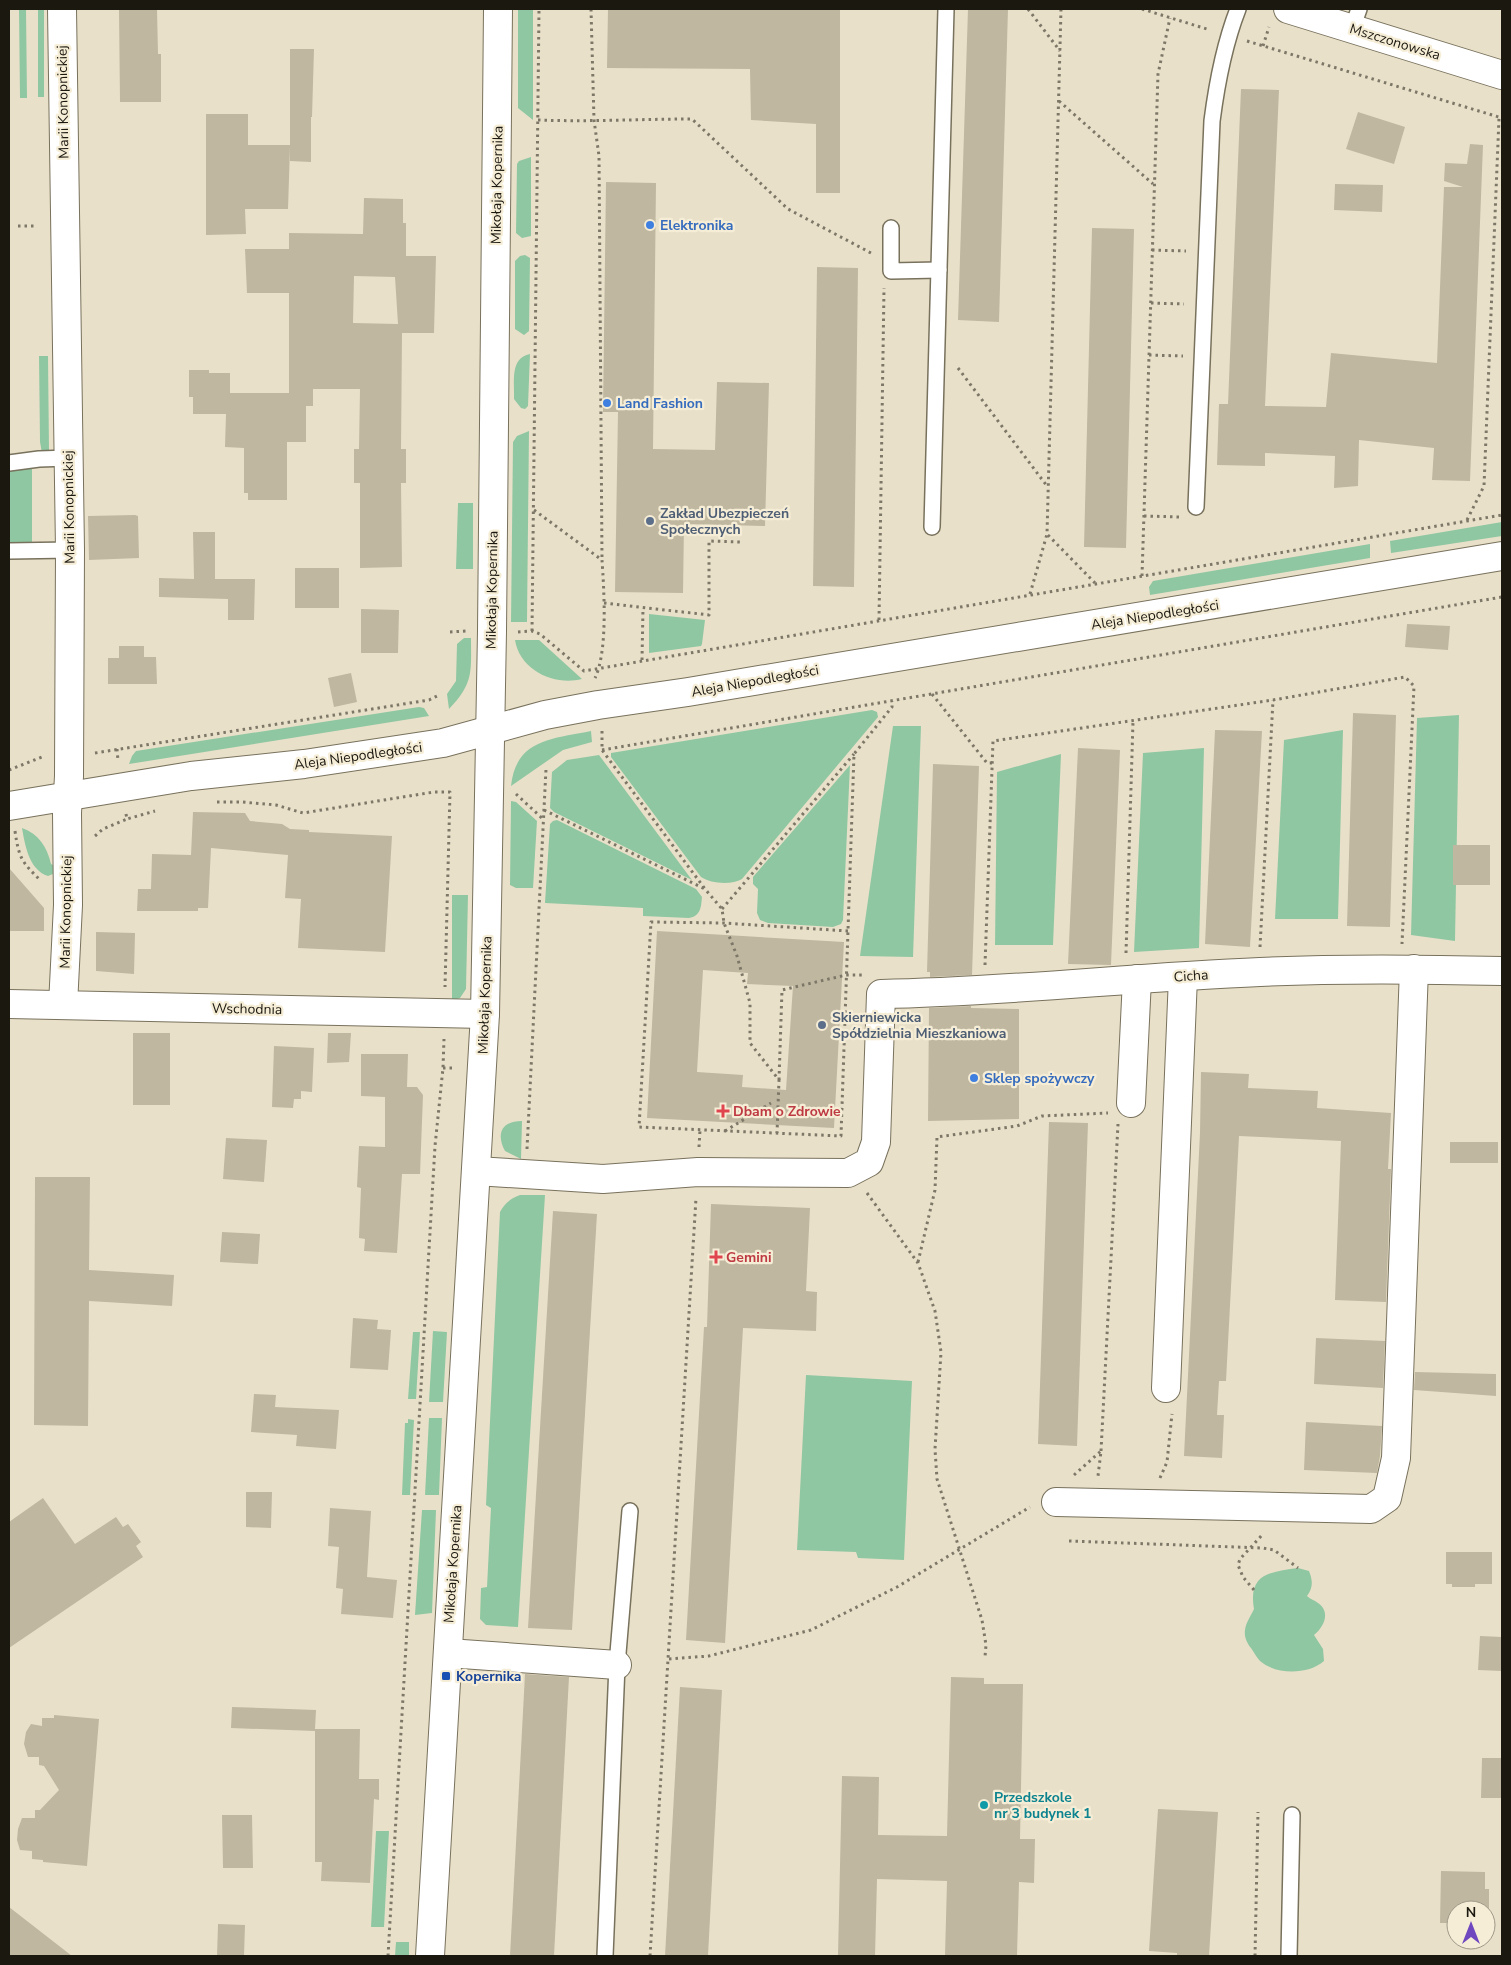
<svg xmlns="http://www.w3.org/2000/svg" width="1511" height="1965" font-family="'Nunito Sans',sans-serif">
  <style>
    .green { fill: #8fc7a2 }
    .building { fill: #bfb7a0; fill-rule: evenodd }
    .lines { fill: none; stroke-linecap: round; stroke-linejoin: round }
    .service-casing { stroke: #78715c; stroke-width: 18 }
    .minor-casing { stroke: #78715c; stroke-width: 30 }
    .tertiary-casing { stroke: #78715c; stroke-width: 30 }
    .secondary-casing { stroke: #78715c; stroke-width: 30 }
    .path { stroke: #7d7768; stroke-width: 3; stroke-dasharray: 2.5 4; stroke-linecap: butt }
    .service { stroke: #fff; stroke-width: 15 }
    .minor { stroke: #fff; stroke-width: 28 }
    .tertiary { stroke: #fff; stroke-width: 28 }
    .secondary { stroke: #fff; stroke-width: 28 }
    .shop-dot { fill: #3f7fe0; stroke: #f6edd6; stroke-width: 2 }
    .service-dot { fill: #5c6f8a; stroke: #f6edd6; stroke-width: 2 }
    .health-dot { fill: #e0444e; stroke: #f6edd6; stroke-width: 2 }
    .transit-dot { fill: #1a4fb4; stroke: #f6edd6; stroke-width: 2 }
    .culture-dot { fill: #0f9aa8; stroke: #f6edd6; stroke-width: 2 }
    .labels { text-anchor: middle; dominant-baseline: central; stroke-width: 4.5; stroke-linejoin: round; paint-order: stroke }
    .street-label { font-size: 14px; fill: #1b1810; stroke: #f6edd6 }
    .shop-label { font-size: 14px; font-weight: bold; fill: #366cbe; stroke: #f6edd6; text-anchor: start }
    .service-label { font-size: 14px; font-weight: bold; fill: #4e5e75; stroke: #f6edd6; text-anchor: start }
    .health-label { font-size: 14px; font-weight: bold; fill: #be3a42; stroke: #f6edd6; text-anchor: start }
    .transit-label { font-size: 14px; font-weight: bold; fill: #164399; stroke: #f6edd6; text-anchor: start }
    .culture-label { font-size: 14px; font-weight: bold; fill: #0d838f; stroke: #f6edd6; text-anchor: start }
  </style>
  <rect width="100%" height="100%" fill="#e9e0c9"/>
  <!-- green -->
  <g class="green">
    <polygon points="15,9 26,9 27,98 20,98 19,9"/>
    <rect x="38" y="9" width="6" height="88"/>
    <polygon points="518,9 533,9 533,120 518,108"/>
    <polygon points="531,157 531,236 522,238 516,233 517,164 519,161"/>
    <polygon points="525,255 530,258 529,331 524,335 515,329 515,261 520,256"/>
    <path d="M530 354 528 406 525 409 521 408 514 399C515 383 509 358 530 354Z"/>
    <polygon points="39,356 48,356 49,450 42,453 40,442"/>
    <polygon points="529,431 527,622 511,622 513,442 517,436"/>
    <rect x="9" y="469" width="23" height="76"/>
    <polygon points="458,503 473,503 473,569 456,569"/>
    <polygon points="1502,522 1502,536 1391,553 1390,541"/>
    <polygon points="1370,544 1370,558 1150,595 1149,587 1153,581"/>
    <polygon points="649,614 705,620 702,644 701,646 649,653"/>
    <path d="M464 638H471C471 672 474 683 449 709L447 694 456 681 457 644Z"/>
    <path d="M515 640H539L582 679C555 686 520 671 515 640Z"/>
    <polygon points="419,707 424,708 429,716 129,764 132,756 136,751"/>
    <path d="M872 710 877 712 878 717 742 879C732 885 711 884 701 877L611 757V753Z"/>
    <polygon points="1459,715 1455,941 1411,935 1417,718"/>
    <polygon points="893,726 921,726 913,957 860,956"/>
    <polygon points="1343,730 1338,919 1275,919 1284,740"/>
    <path d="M591 731 592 742 563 750 511 786C516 739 552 739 591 731Z"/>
    <polygon points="1204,748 1199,948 1134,952 1143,753"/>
    <polygon points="1061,754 1053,945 995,945 997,772"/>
    <polygon points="599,755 692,880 554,812 550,808 552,772 567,760"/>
    <polygon points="850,765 843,920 841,924 833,927 768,923 760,920 757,913 758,889 753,884 753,877"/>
    <polygon points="511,801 516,802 537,821 533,888 516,888 510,885"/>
    <path d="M557 820 696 889 702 897C701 907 701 916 689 918L643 916V908L545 903 550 824 553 821Z"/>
    <path d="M22 828C39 834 47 847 51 864L53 865V874L48 876C29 870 25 845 22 828Z"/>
    <polygon points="452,895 468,895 466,989 460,998 452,1001"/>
    <path d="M522 1121 521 1159 505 1151C496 1134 501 1121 522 1121Z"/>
    <path d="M520 1195H545L518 1627 486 1625 480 1619 481 1588 487 1587 491 1508 486 1505 500 1212C505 1203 510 1199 520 1195Z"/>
    <polygon points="433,1331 447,1332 443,1402 429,1402"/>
    <polygon points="413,1332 420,1332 416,1399 408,1399"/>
    <polygon points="806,1375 912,1381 904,1560 858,1558 856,1552 797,1550"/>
    <polygon points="429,1418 442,1418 439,1495 425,1495"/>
    <polygon points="408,1419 414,1420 410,1495 402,1495 405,1423 408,1423"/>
    <polygon points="422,1510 436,1510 432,1613 415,1615"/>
    <path d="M1298 1568 1309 1571C1313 1581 1313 1588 1307 1596 1310 1599 1314 1600 1318 1603 1331 1612 1324 1627 1314 1635L1323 1649 1324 1661C1308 1675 1276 1675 1260 1661 1256 1657 1254 1652 1251 1648 1247 1643 1244 1637 1245 1630 1246 1622 1251 1616 1254 1609 1248 1574 1269 1572 1298 1568Z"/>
    <polygon points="376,1831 389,1831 384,1927 371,1927"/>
    <polygon points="396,1942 409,1942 409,1956 395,1956"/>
  </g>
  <!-- building -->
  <g class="building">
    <polygon points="119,9 157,9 158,54 161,54 161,102 120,102"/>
    <polygon points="608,9 840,9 840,193 816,193 816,124 751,120 750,69 607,68"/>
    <polygon points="968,9 1008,9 999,322 958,320"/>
    <polygon points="290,49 314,49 312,117 311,117 311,162 290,161 290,147 288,209 245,209 246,234 206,235 206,114 248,114 248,145 290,145"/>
    <polygon points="1241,89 1279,90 1265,406 1326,407 1331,353 1437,363 1444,187 1463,187 1444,181 1445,163 1467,164 1470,144 1483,145 1470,481 1432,480 1434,448 1359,440 1358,486 1334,488 1335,456 1265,453 1265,466 1217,465 1219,404 1228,404"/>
    <polygon points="1358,112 1405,127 1394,164 1346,149"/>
    <polygon points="606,182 656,183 653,449 715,450 717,382 769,383 765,526 684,524 683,593 615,592 618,412 603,412"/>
    <polygon points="1335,184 1383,185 1382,212 1334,210"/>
    <path d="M364 198 403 199V223H406V256H436L434 333H402L401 449H406V483H401L402 567 360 568V483H354V449H359L360 389H313V406H306V442H287V500H248V493H244V448L225 447 226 414H193V397H189V370H209V373H230V393H289V293H247L245 249H289V233L363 234ZM354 276 395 277 398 324 353 323Z"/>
    <polygon points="1092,228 1134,229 1126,548 1084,547"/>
    <polygon points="817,267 858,268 854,587 813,586"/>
    <polygon points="135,515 138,516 139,558 89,560 88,516"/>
    <polygon points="193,532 215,532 215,579 255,579 254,620 228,620 228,599 159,597 159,578 194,579"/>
    <rect x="295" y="568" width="44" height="40"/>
    <polygon points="361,609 399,610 398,653 361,653"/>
    <polygon points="1407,624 1450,626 1448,650 1405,647"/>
    <polygon points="119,646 144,646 144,657 156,657 157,684 108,684 108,658 119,658"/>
    <polygon points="351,673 357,702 334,707 328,678"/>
    <polygon points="1353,713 1396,715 1390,927 1347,926"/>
    <polygon points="1215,730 1262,731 1250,947 1205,944"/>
    <polygon points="1078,748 1120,750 1111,965 1068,964"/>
    <polygon points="933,764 979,766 972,975 930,977 930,972 927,972"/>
    <polygon points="193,812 245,813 250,821 282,824 290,829 309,830 309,832 392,836 385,952 298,948 301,899 285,898 288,855 211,848 208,908 198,908 198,911 137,911 138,889 151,889 152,854 191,855"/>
    <rect x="1453" y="845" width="37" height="40"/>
    <polygon points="9,868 44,908 44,931 9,931"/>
    <path d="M657 931 844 942 834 1128 647 1118ZM703 970 748 973 747 984 793 986 786 1090 742 1087 743 1075 697 1072Z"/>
    <polygon points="96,932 135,933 134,974 96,971"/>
    <polygon points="971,1006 971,1008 1019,1009 1019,1119 928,1121 929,1008"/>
    <rect x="133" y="1033" width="37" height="72"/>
    <polygon points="328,1033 351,1033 349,1062 327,1063"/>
    <polygon points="274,1046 314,1048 312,1092 301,1091 301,1099 294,1099 293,1108 272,1107"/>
    <polygon points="361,1054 408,1054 407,1087 417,1087 423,1095 420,1174 402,1174 397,1253 364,1251 365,1239 359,1238 361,1188 357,1187 359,1146 385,1147 385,1097 361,1096"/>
    <polygon points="1201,1072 1249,1074 1248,1088 1318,1091 1317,1108 1391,1113 1388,1169 1391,1169 1386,1302 1335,1300 1341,1141 1239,1136 1226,1381 1219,1381 1217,1415 1224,1415 1222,1458 1184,1456 1200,1133"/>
    <polygon points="1049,1122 1088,1123 1077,1446 1038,1444"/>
    <polygon points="226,1138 267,1140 264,1182 223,1179"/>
    <rect x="1450" y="1142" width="48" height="21"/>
    <polygon points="35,1177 90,1177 89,1270 174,1275 172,1306 89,1301 88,1426 34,1425"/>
    <polygon points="711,1204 810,1208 806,1291 817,1292 816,1331 743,1328 725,1643 686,1640 704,1327 707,1327"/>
    <polygon points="553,1211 597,1214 572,1630 528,1628"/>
    <polygon points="222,1232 260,1234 258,1264 220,1262"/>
    <polygon points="353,1318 378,1320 377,1329 391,1330 388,1370 350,1368"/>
    <polygon points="1316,1338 1385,1341 1383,1388 1314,1384"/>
    <polygon points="1415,1372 1496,1374 1496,1396 1414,1390"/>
    <polygon points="254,1394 276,1395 275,1407 339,1410 336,1449 296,1446 297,1435 251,1432"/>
    <polygon points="1306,1422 1382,1426 1380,1456 1377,1473 1304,1470"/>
    <polygon points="246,1492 272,1492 271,1528 246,1527"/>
    <polygon points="43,1498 75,1544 116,1517 123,1527 128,1524 141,1542 136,1546 143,1557 9,1648 9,1522"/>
    <polygon points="330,1508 371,1511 367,1577 397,1580 393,1618 341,1614 343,1589 336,1588 339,1547 328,1546"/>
    <polygon points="1446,1552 1492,1552 1492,1584 1475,1584 1475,1587 1452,1587 1452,1584 1446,1584"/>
    <polygon points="1480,1636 1502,1637 1502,1671 1478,1670"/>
    <polygon points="525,1674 569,1677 554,1956 510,1956"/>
    <polygon points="951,1677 984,1678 984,1684 1023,1684 1020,1839 1035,1839 1034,1883 1019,1882 1017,1956 945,1956 947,1881 877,1879 875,1956 838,1956 842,1776 879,1777 878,1835 947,1836"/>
    <polygon points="680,1687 722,1690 708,1956 665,1956"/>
    <polygon points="232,1707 316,1710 315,1729 360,1729 359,1779 379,1779 379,1800 374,1799 370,1883 321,1881 322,1862 315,1862 315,1731 231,1728"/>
    <polygon points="54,1715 99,1719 87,1866 43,1862 43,1860 32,1859 32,1851 20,1850 17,1840 18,1829 22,1818 35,1818 35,1810 40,1810 59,1790 44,1766 39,1765 39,1757 28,1757 24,1744 26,1732 31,1724 42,1726 42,1718 54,1718"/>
    <polygon points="1482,1758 1502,1758 1502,1798 1481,1798"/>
    <polygon points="1158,1809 1218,1812 1209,1956 1177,1956 1177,1953 1149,1951"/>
    <polygon points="222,1815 252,1815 253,1868 223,1868"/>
    <polygon points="1441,1871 1485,1872 1485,1889 1489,1889 1489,1923 1486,1923 1486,1910 1456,1910 1456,1923 1440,1923"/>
    <polygon points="9,1907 72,1956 9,1956"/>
    <polygon points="218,1924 245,1925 244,1956 217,1956"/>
  </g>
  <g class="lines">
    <!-- service casing -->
    <g class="service-casing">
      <g id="service">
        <polyline points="1352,29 1359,9"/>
        <polyline points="891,228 891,271 939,270"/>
        <polyline points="9,463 39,459 69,458"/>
        <path d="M1196 507 1212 121C1217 82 1224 45 1238 9"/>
        <polyline points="932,527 946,9"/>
        <polyline points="9,551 70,550"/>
        <polyline points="605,1956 617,1665 630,1511"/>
        <polyline points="1289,1956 1292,1815"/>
      </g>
    </g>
    <!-- minor casing -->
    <g class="minor-casing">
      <g id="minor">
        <polyline points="62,9 70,550 69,776 67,813 68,905 63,1005"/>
        <polyline points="9,1004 485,1014"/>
        <polyline points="1131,1103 1137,979"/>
        <path d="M476 1171 603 1179 698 1172 848 1173 869 1162 876 1142 881 994C1007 992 1133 977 1260 972 1340 968 1421 969 1502 971"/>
        <polyline points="1166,1388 1183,977"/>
        <polyline points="1056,1502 1371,1509 1387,1498 1396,1458 1414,969"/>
        <polyline points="448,1653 617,1665"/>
      </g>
    </g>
    <!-- tertiary casing -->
    <g class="tertiary-casing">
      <g id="tertiary">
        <polyline points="1288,9 1502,75"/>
        <polyline points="430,1956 485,1014 492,631 498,9"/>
      </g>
    </g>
    <!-- secondary casing -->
    <g class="secondary-casing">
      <polyline id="secondary" points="9,806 191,776 304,764 443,743 545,715 598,705 688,692 1502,556"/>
    </g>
    <!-- path -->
    <g class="path">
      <polyline points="591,9 594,120 599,156 602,560"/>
      <polyline points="1028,9 1060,51"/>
      <polyline points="1061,9 1047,534 1095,583"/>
      <polyline points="1142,9 1210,30"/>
      <polyline points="1247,41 1502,118"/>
      <polyline points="1263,46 1269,27"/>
      <polyline points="1059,101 1153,184"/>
      <path d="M538 120C589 122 641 119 692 119L788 209 871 253"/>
      <polyline points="18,226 34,226"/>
      <polyline points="1152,250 1186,251"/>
      <polyline points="1151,303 1184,304"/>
      <polyline points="1149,355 1183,356"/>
      <polyline points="958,368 1047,486"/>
      <path d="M534 510 602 560C604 590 608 651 595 678"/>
      <polyline points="1144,516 1180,517"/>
      <polyline points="1467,520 1484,486 1499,118"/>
      <polyline points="1142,576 1158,74 1170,18"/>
      <polyline points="1030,594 1047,534"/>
      <polyline points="604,603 709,615 709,541 740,542"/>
      <polyline points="879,620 884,288"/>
      <polyline points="532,631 539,9"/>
      <polyline points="450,632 467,631"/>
      <polyline points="518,632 532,631 540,634 584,671 1502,515"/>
      <polyline points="642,660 643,608"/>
      <polyline points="932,694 987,763 992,763"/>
      <polyline points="602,731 602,750 705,889 722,909 724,923 737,956 750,1003 750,1043 779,1080 777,1133"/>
      <polyline points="117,749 118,761"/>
      <polyline points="602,750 1502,597"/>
      <polyline points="95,753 429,700 437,696"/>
      <polyline points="9,770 42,757"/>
      <polyline points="516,794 543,819"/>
      <polyline points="217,802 242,802 276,805 303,813 434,792 450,792 445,987"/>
      <polyline points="544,810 705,889"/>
      <polyline points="126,814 127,819 155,811"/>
      <path d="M15 831C19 859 22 862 41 881"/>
      <polyline points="95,836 103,829 127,819"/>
      <polyline points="722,909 854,754"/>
      <polyline points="848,931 724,923 651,922 639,1127 841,1136 854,754 892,707 892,701"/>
      <polyline points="1260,947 1273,700"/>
      <polyline points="1126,953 1133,721"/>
      <polyline points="985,965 993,741 1273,700 1405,677 1414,686 1402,944"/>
      <polyline points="443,1068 456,1068"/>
      <polyline points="779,1080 782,990 846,975 863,975"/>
      <polyline points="725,1131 771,1103"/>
      <polyline points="699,1147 700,1130"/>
      <polyline points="527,1149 546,769"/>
      <polyline points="867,1193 918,1263 935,1311 941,1352 935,1449 937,1479 982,1620 986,1645 985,1657"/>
      <polyline points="918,1262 935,1190 937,1137 1017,1126 1042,1116 1108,1113"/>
      <polyline points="1101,1451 1118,1124"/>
      <polyline points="1074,1475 1101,1451 1098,1476"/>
      <polyline points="1160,1478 1167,1462 1172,1414"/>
      <polyline points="1069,1541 1263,1548 1274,1550 1298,1568"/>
      <polyline points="1254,1590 1243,1577 1238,1565 1240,1559 1263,1534"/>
      <polyline points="669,1659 709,1656 811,1630 897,1587 1030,1507"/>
      <polyline points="388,1956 435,1146 443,1068 444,1039"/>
      <polyline points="650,1956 696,1198"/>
      <polyline points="1255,1956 1258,1812"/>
    </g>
    <!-- service -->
    <use href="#service" class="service"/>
    <!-- minor -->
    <use href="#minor" class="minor"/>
    <!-- tertiary -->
    <use href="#tertiary" class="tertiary"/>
    <!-- secondary -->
    <use href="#secondary" class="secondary"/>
  </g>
  <!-- markers -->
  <g class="shop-dot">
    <circle cx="650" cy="225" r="5"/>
    <circle cx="607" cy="403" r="5"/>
    <circle cx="974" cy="1078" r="5"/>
  </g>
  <g class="service-dot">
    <circle cx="650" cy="521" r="5"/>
    <circle cx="822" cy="1025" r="5"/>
  </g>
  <g class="health-dot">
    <path d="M720.5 1103.5h5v5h5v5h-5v5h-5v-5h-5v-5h5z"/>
    <path d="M713.5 1249.5h5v5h5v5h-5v5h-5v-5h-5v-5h5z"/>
  </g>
  <rect class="transit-dot" x="441" y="1671" width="10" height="10" rx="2.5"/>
  <circle class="culture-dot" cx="984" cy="1805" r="5"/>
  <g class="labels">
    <!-- street labels -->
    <g class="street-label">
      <text transform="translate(1395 42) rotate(17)">Mszczonowska</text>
      <text transform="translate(63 102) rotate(-91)">Marii Konopnickiej</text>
      <text transform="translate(497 185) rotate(-89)">Mikołaja Kopernika</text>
      <text transform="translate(69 507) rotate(-91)">Marii Konopnickiej</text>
      <text transform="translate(492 590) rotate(-89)">Mikołaja Kopernika</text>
      <text transform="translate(1155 615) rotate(-9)">Aleja Niepodległości</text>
      <text transform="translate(755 681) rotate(-10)">Aleja Niepodległości</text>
      <text transform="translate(358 756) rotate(-8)">Aleja Niepodległości</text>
      <text transform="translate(66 912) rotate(-89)">Marii Konopnickiej</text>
      <text transform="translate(1191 976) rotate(-4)">Cicha</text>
      <text transform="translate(485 995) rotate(-88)">Mikołaja Kopernika</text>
      <text transform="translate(247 1009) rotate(1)">Wschodnia</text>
      <text transform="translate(453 1564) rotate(-86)">Mikołaja Kopernika</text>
    </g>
    <!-- shop labels -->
    <g class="shop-label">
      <text x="660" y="225">Elektronika</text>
      <text x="617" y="403">Land Fashion</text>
      <text x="984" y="1078">Sklep spożywczy</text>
    </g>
    <!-- service labels -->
    <g class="service-label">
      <text x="660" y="513">Zakład Ubezpieczeń<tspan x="660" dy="16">Społecznych</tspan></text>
      <text x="832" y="1017">Skierniewicka<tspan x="832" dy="16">Spółdzielnia Mieszkaniowa</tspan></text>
    </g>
    <!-- health labels -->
    <g class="health-label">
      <text x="733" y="1111">Dbam o Zdrowie</text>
      <text x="726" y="1257">Gemini</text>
    </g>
    <!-- transit labels -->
    <g class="transit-label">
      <text x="456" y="1676">Kopernika</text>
    </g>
    <!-- culture labels -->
    <g class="culture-label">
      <text x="994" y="1797">Przedszkole<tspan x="994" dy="16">nr 3 budynek 1</tspan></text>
    </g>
  </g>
  <!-- border -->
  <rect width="1511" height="1965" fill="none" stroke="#1b1810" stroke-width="20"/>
  <!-- north arrow -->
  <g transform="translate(1471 1925)"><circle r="24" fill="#f6edd6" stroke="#9e9887"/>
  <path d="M0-4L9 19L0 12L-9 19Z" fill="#6f47bf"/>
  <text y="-8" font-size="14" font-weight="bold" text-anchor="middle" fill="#1b1810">N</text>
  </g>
</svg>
